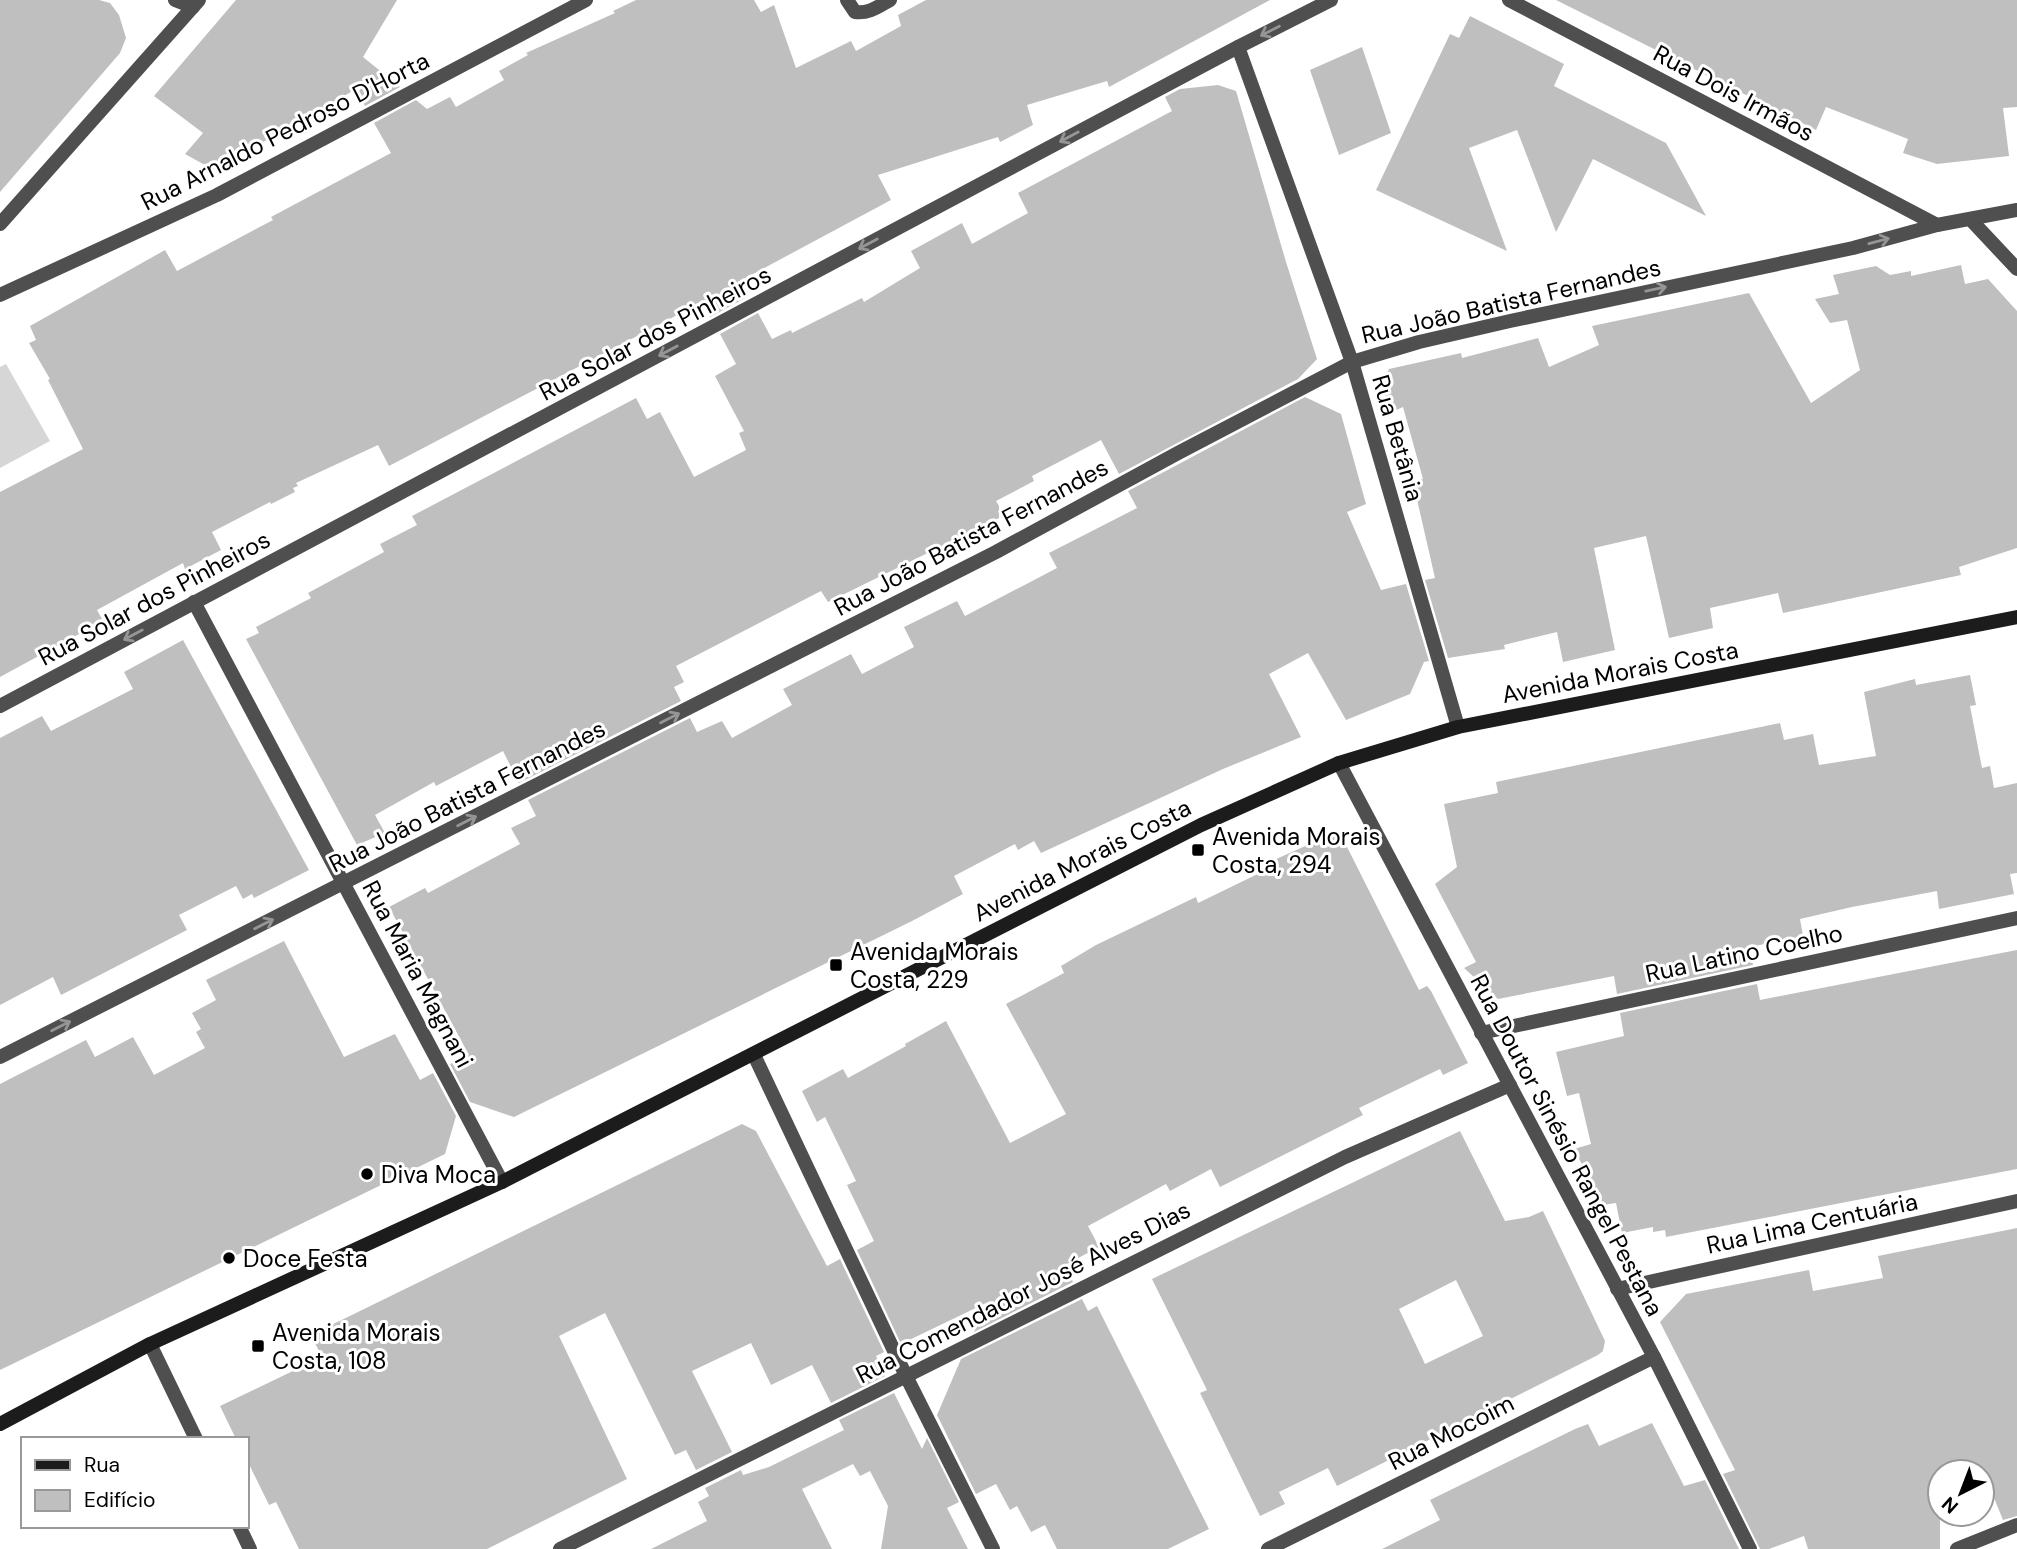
<svg xmlns="http://www.w3.org/2000/svg" width="2017" height="1549" font-family="'DM Sans',sans-serif">
  <style>
    .green { fill: #d6d6d6 }
    .building { fill: #bfbfbf; fill-rule: evenodd }
    .lines { fill: none; stroke-linecap: round; stroke-linejoin: round }
    .street { stroke: #4f4f4f; stroke-width: 14 }
    .secondary { stroke: #1c1c1c; stroke-width: 14 }
    .oneway { stroke: #959595 }
    .poi-dot { fill: #000; stroke: #fff; stroke-width: 2.5 }
    .labels { text-anchor: middle; dominant-baseline: central; stroke-width: 6; stroke-linejoin: round; paint-order: stroke }
    .street-label { font-size: 24px; fill: #000; stroke: #fff }
    .poi-label { font-size: 24px; fill: #000; stroke: #fff; text-anchor: start }
  </style>
  <rect width="100%" height="100%" fill="#fff"/>
  <!-- green -->
  <polygon class="green" points="6,364 50,441 0,468 0,367"/>
  <!-- building -->
  <g class="building">
    <polygon points="0,0 99,0 110,3 119,15 126,38 120,53 0,192"/>
    <polygon points="236,0 397,0 363,57 400,87 365,106 358,92 365,84 214,170 185,154 203,133 154,96"/>
    <polygon points="636,0 754,0 761,12 774,5 796,68 851,41 856,51 901,26 898,15 926,0 1270,0 1109,87 1107,81 1027,105 1033,125 1000,142 998,137 878,175 891,200 740,281 749,296 710,317 702,302 389,466 378,445 296,483 298,486 293,488 295,492 271,504 270,502 212,532 221,550 185,569 183,563 97,610 103,621 0,677 0,492 83,449 48,380 50,379 29,343 36,340 30,326 165,250 177,271 273,220 271,217 391,153 374,123 416,100 427,109 450,97 456,107 504,80 499,71 528,55 526,53 615,13 613,11"/>
    <polygon points="1556,0 2017,0 2017,107 2003,108 2009,156 1937,164 1903,153 1908,139 1826,107 1816,130"/>
    <polygon points="1470,16 1564,64 1554,86 1666,143 1706,216 1593,159 1556,232 1517,130 1469,148 1507,251 1376,190 1450,34 1459,38"/>
    <polygon points="1362,47 1391,133 1339,155 1310,70"/>
    <polygon points="1218,85 1236,91 1286,262 1317,359 1298,379 1119,474 1101,440 1032,476 1034,481 996,501 999,506 999,518 828,602 821,591 676,666 684,682 674,687 681,701 519,783 503,751 436,786 434,782 375,815 385,833 357,845 246,639 259,633 256,627 311,598 308,593 384,552 380,544 417,525 412,516 636,398 647,419 660,412 694,477 746,450 739,433 744,431 715,376 736,364 720,334 758,313 772,339 791,330 792,333 862,298 864,302 920,268 911,251 962,223 972,244 1028,213 1018,193 1172,111 1165,97 1180,89"/>
    <polygon points="1961,265 1965,284 1988,279 2017,311 2017,548 1959,567 1961,575 1783,613 1778,593 1710,608 1713,628 1669,638 1646,536 1594,548 1615,650 1563,662 1557,632 1504,645 1505,649 1448,658 1425,580 1435,578 1413,482 1423,479 1403,407 1390,413 1382,385 1389,369 1461,353 1462,358 1538,338 1549,367 1599,345 1592,326 1749,293 1811,403 1860,370 1847,320 1830,323 1815,299 1839,294 1833,275 1876,266 1890,275 1911,271 1911,276"/>
    <polygon points="1305,397 1341,414 1366,504 1347,512 1381,590 1406,584 1429,661 1424,662 1410,694 1346,720 1308,653 1269,674 1301,737 1223,769 1041,853 1034,841 1018,850 1015,844 954,876 963,894 912,921 514,1117 470,1102 450,1064 469,1055 389,907 425,888 428,893 520,844 511,828 536,816 528,800 690,718 697,732 722,721 732,738 792,705 783,689 851,654 862,674 914,647 904,627 957,601 965,616 1057,568 1049,553 1137,508 1128,491"/>
    <polygon points="183,640 309,870 254,898 252,894 243,899 236,886 179,915 187,930 61,995 53,977 0,1005 0,738 42,716 51,731 133,689 124,672"/>
    <polygon points="1970,675 1976,705 1970,706 1982,768 1990,766 1994,788 2017,783 2017,873 2010,874 2014,894 1939,909 1937,891 1852,907 1800,919 1803,936 1750,947 1753,965 1617,994 1614,976 1498,999 1464,968 1476,962 1435,884 1457,867 1444,804 1498,793 1496,782 1780,723 1784,740 1813,734 1819,765 1876,756 1864,692 1915,679 1916,685"/>
    <polygon points="1339,831 1419,990 1427,986 1431,991 1468,1063 1443,1075 1440,1069 1359,1108 1363,1115 1220,1187 1211,1169 1170,1191 1166,1184 1088,1226 1099,1247 1065,1265 1073,1282 974,1332 986,1303 901,1344 857,1250 874,1241 847,1185 856,1181 825,1117 817,1122 802,1091 843,1069 848,1078 906,1046 905,1044 946,1021 1010,1143 1066,1114 1006,1004 1064,973 1061,966 1096,945 1196,897 1198,903 1270,868 1267,863"/>
    <polygon points="284,941 344,1057 395,1034 420,1080 433,1073 456,1116 445,1154 0,1370 0,1084 86,1040 95,1057 133,1037 154,1075 205,1048 196,1032 201,1029 192,1013 216,1000 206,980"/>
    <polygon points="2017,950 2017,1169 1666,1237 1665,1230 1653,1232 1653,1227 1622,1233 1616,1203 1603,1205 1574,1149 1591,1144 1579,1093 1567,1096 1556,1052 1624,1036 1620,1013 1757,984 1760,1000"/>
    <polygon points="742,1124 756,1131 827,1266 840,1259 884,1352 876,1356 885,1376 831,1403 812,1365 771,1385 751,1343 692,1371 732,1452 696,1470 686,1450 675,1455 605,1313 559,1336 627,1479 487,1549 299,1549 276,1502 269,1505 247,1460 247,1439 236,1439 220,1406 322,1357 311,1335"/>
    <path d="M1460 1131 1505 1221 1529 1217 1543 1211 1605 1341 1603 1351 1598 1355 1337 1486 1328 1468 1279 1492 1285 1504 1260 1516 1200 1393 1207 1390 1152 1279ZM1456 1280 1483 1336 1425 1364 1399 1309Z"/>
    <polygon points="2017,1228 2017,1516 2003,1520 1986,1478 1982,1480 1982,1472 1940,1472 1940,1549 1808,1549 1804,1536 1769,1549 1760,1549 1723,1474 1735,1470 1660,1322 1686,1294 1809,1270 1813,1291 1883,1278 1878,1256"/>
    <polygon points="1082,1299 1088,1311 1097,1306 1209,1529 1168,1549 1057,1549 1045,1525 1031,1532 1017,1506 1010,1510 996,1484 976,1494 937,1415 961,1359"/>
    <polygon points="894,1393 922,1449 927,1438 959,1502 947,1508 968,1549 881,1549 888,1506 870,1471 860,1476 853,1464 802,1489 832,1549 651,1549 707,1521 698,1502 709,1496 705,1488 741,1470 743,1475 769,1467 844,1430 839,1420"/>
    <polygon points="1652,1423 1684,1486 1705,1480 1739,1549 1382,1549 1440,1520 1430,1500 1575,1429 1588,1424 1599,1446"/>
  </g>
  <g class="lines">
    <!-- street -->
    <g class="street">
      <polyline points="175,0 193,7"/>
      <path d="M847 0 855 12C869 14 879 6 890 0"/>
      <polyline points="1509,0 1937,225"/>
      <polyline points="1238,47 1352,362 1458,727"/>
      <polyline points="1971,220 2017,269"/>
      <polyline points="0,224 199,0"/>
      <polyline points="0,295 217,195 586,0"/>
      <polyline points="194,602 502,1182"/>
      <polyline points="0,706 1238,47 1331,0"/>
      <polyline points="1339,763 1654,1357 1750,1549"/>
      <polyline points="1481,1033 2017,918"/>
      <polyline points="754,1055 906,1376 993,1549"/>
      <polyline points="0,1057 996,552 1178,453 1352,362 1419,342 1510,321 1853,248 1937,225 2017,210"/>
      <polyline points="1617,1289 2017,1201"/>
      <polyline points="150,1344 196,1439"/>
      <polyline points="239,1526 250,1549"/>
      <polyline points="560,1549 1345,1157 1510,1085"/>
      <polyline points="1268,1549 1654,1357"/>
      <polyline points="1957,1549 2017,1525"/>
    </g>
    <!-- secondary -->
    <polyline class="secondary" points="0,1424 150,1344 502,1182 1201,825 1339,763 1458,727 2017,617"/>
  </g>
  <!-- one-way arrows -->
  <defs><path id="oneway-shaft" d="M-6 0H5M1.5-3L5.5 0L1.5 3" fill="none" stroke-width="1.6" stroke-linecap="round" stroke-linejoin="round" transform="scale(1.75)"/></defs>
  <g class="oneway">
    <use href="#oneway-shaft" transform="translate(1270 31) rotate(153)"/>
    <use href="#oneway-shaft" transform="translate(1069 137) rotate(152)"/>
    <use href="#oneway-shaft" transform="translate(1879 241) rotate(-15)"/>
    <use href="#oneway-shaft" transform="translate(868 244) rotate(152)"/>
    <use href="#oneway-shaft" transform="translate(1656 289) rotate(-12)"/>
    <use href="#oneway-shaft" transform="translate(668 351) rotate(152)"/>
    <use href="#oneway-shaft" transform="translate(133 635) rotate(152)"/>
    <use href="#oneway-shaft" transform="translate(670 718) rotate(-27)"/>
    <use href="#oneway-shaft" transform="translate(467 821) rotate(-27)"/>
    <use href="#oneway-shaft" transform="translate(264 924) rotate(-27)"/>
    <use href="#oneway-shaft" transform="translate(61 1026) rotate(-27)"/>
  </g>
  <!-- markers -->
  <g class="poi-dot">
    <rect x="1191" y="843" width="14" height="14" rx="3.5"/>
    <rect x="829" y="958" width="14" height="14" rx="3.5"/>
    <circle cx="367" cy="1174" r="7"/>
    <circle cx="229" cy="1258" r="7"/>
    <rect x="251" y="1339" width="14" height="14" rx="3.5"/>
  </g>
  <g class="labels">
    <!-- street labels -->
    <g class="street-label">
      <text transform="translate(1734 93) rotate(28)">Rua Dois Irmãos</text>
      <text transform="translate(285 131) rotate(-27)">Rua Arnaldo Pedroso D'Horta</text>
      <text transform="translate(1511 301) rotate(-13)">Rua João Batista Fernandes</text>
      <text transform="translate(655 333) rotate(-28)">Rua Solar dos Pinheiros</text>
      <text transform="translate(1398 438) rotate(74)">Rua Betânia</text>
      <text transform="translate(971 537) rotate(-28)">Rua João Batista Fernandes</text>
      <text transform="translate(154 598) rotate(-28)">Rua Solar dos Pinheiros</text>
      <text transform="translate(1620 672) rotate(-11)">Avenida Morais Costa</text>
      <text transform="translate(467 796) rotate(-27)">Rua João Batista Fernandes</text>
      <text transform="translate(1082 860) rotate(-27)">Avenida Morais Costa</text>
      <text transform="translate(1744 953) rotate(-12)">Rua Latino Coelho</text>
      <text transform="translate(418 974) rotate(62)">Rua Maria Magnani</text>
      <text transform="translate(1567 1145) rotate(62)">Rua Doutor Sinésio Rangel Pestana</text>
      <text transform="translate(1812 1223) rotate(-12)">Rua Lima Centuária</text>
      <text transform="translate(1023 1292) rotate(-27)">Rua Comendador José Alves Dias</text>
      <text transform="translate(1451 1432) rotate(-27)">Rua Mocoim</text>
    </g>
    <!-- poi labels -->
    <g class="poi-label">
      <text x="1212" y="836">Avenida Morais<tspan x="1212" dy="28">Costa, 294</tspan></text>
      <text x="850" y="951">Avenida Morais<tspan x="850" dy="28">Costa, 229</tspan></text>
      <text x="381" y="1174">Diva Moca</text>
      <text x="243" y="1258">Doce Festa</text>
      <text x="272" y="1332">Avenida Morais<tspan x="272" dy="28">Costa, 108</tspan></text>
    </g>
  </g>
  <!-- legend -->
  <rect x="21" y="1437" width="228" height="91" fill="#ffffff" stroke="#999999" stroke-width="2"/>
  <rect x="35" y="1460" width="35" height="10" fill="#1c1c1c" stroke="#999999" stroke-width="2"/>
  <text x="84" y="1472" font-size="21" fill="#000000">Rua</text>
  <rect x="35" y="1490" width="35" height="21" fill="#bfbfbf" stroke="#999999" stroke-width="2"/>
  <text x="84" y="1507" font-size="21" fill="#000000">Edifício</text>
  <!-- north arrow -->
  <g transform="translate(1961 1493) rotate(222)"><circle r="33" fill="#ffffff" stroke="#999999" stroke-width="2"/>
  <path d="M0-5L12 26L0 18L-12 26Z" fill="#000000"/>
  <text y="-10" font-size="19" font-weight="bold" text-anchor="middle" fill="#000000">N</text>
  </g>
</svg>
